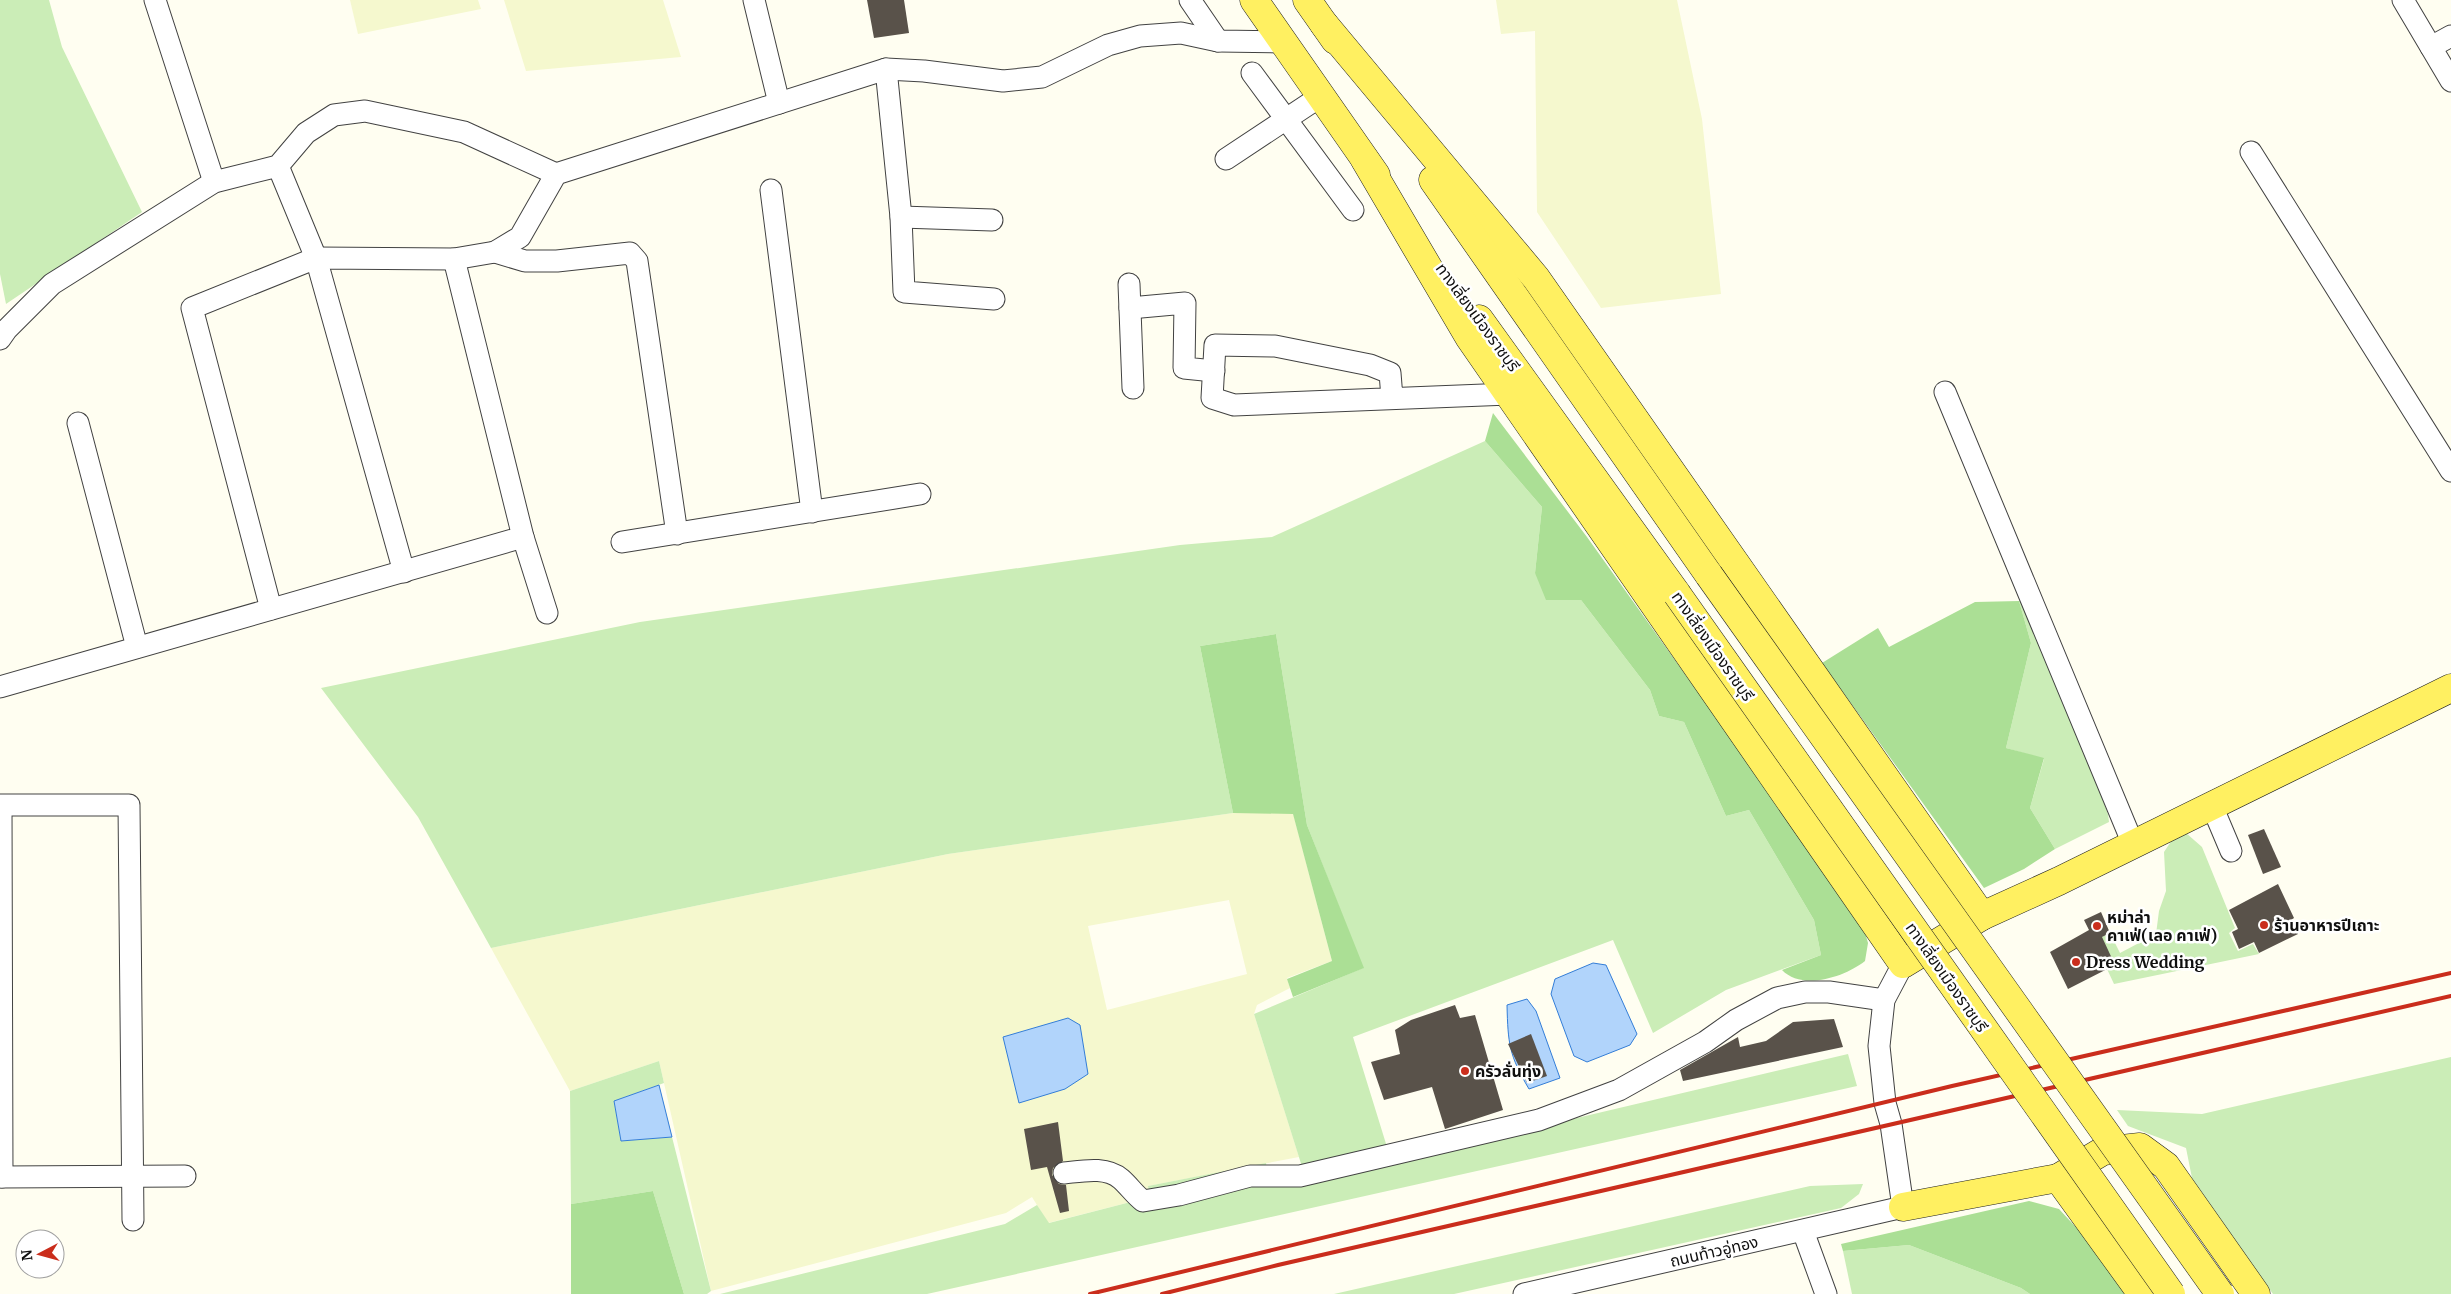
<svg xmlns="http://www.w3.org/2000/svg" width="2451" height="1294" font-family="Merriweather,'Noto Sans Thai',serif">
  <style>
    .farmland { fill: #f5f8ce; fill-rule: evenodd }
    .green { fill: #cbedb7 }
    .forest { fill: #abdf95 }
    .water { fill: #b1d4fb; stroke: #337dd7 }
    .building { fill: #59524a }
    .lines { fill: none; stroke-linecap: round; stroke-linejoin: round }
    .minor-casing { stroke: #424242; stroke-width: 23 }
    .major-casing { stroke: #202020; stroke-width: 29 }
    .minor { stroke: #fff; stroke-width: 21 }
    .major { stroke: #fff061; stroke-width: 28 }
    .rail { stroke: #ca2d1c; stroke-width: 4 }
    .major-bridge-casing { stroke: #202020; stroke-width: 29; stroke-linecap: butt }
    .major-bridge { stroke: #fff061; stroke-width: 28 }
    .poi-dot { fill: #ca2d1c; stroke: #fff; stroke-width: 2 }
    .labels { text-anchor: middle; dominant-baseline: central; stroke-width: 5; stroke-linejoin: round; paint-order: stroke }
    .street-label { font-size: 16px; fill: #0f0f0f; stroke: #fff }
    .poi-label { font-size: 16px; font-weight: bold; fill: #0f0f0f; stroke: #fff; text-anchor: start }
  </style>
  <rect width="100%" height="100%" fill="#fffef1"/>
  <!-- farmland -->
  <g class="farmland">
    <polygon points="350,0 478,0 481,9 358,34"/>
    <polygon points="504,0 663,0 681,57 526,71"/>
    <polygon points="1496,0 1677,0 1702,119 1721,294 1601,308 1537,212 1535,31 1501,34"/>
    <path d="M1233 813H1293L1332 961 1287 978 1290 988 1257 1005 1254 1014 1299 1157 1148 1186 1150 1197 1048 1223 1032 1197 1006 1213 711 1291 659 1061 570 1091 491 948 948 854ZM1229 900 1247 974 1107 1010 1088 926Z"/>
  </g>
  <!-- green -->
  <g class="green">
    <polygon points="0,0 49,0 62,47 142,212 6,304 0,274"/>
    <polygon points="1485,441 1542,507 1535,573 1581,600 1650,690 1659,716 1684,722 1726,816 1749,810 1814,920 1821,955 1726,990 1653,1033 1613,940 1353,1037 1387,1147 1303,1170 1254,1014 1363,968 1307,825 1276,634 1200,646 1233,813 948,854 491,948 418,817 321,688 640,622 1180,545 1272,537"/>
    <polygon points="2019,601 2030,602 2108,814 2109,822 2055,849 2030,808 2044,759 2006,748 2031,643"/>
    <polygon points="2186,833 2202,847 2235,928 2229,933 2238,951 2253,944 2259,954 2114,984 2094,941 2110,933 2120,953 2156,934 2159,911 2166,891 2164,852 2172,840"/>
    <polygon points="1848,1054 1857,1086 927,1294 720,1294 1005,1224 1037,1205 1049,1223 1150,1197 1148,1186 1266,1163 1269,1186 1391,1162"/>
    <polygon points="2451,1057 2451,1294 2273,1294 2192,1178 2186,1148 2128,1126 2117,1110 2202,1114"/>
    <polygon points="659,1061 664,1083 614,1101 621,1141 672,1137 711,1291 707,1294 684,1294 653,1191 571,1204 570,1091"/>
    <polygon points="1863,1184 1859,1194 1841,1208 1454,1294 1334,1294 1810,1186"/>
    <polygon points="1909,1245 2021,1288 2030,1294 1852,1294 1843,1251"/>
  </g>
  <!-- forest -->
  <g class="forest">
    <path d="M1493 413 1587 537 1862 922 1868 943 1865 961C1845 977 1802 991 1782 970L1821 955 1814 920 1749 810 1726 816 1684 722 1659 716 1650 690 1581 600H1546L1535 573 1542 507 1485 441Z"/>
    <polygon points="2019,601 2031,643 2006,748 2044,758 2030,808 2055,849 2024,869 1984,888 1822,663 1878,628 1889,647 1975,602"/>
    <polygon points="1276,634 1307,825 1364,968 1293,997 1287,979 1332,961 1293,814 1233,813 1200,646"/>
    <polygon points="653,1191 684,1294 571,1294 571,1204"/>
    <polygon points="2029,1201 2059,1209 2084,1236 2125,1294 2030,1294 2021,1288 1909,1245 1843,1251 1841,1244"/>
  </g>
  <!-- water -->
  <g class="water">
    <polygon points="1593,963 1606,965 1637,1034 1630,1045 1587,1062 1574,1056 1551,994 1555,979"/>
    <path d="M1527 999 1536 1011 1560 1078 1529 1089C1509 1055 1508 1044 1507 1005Z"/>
    <polygon points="1068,1018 1080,1025 1088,1074 1065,1089 1019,1103 1003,1037"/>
    <polygon points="659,1085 672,1137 621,1141 614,1101"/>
  </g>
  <!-- building -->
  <g class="building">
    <polygon points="867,0 904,0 909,33 874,38"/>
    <polygon points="2264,829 2281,867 2263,874 2248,835"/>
    <polygon points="2278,884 2294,918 2291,920 2298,934 2259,953 2254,942 2239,949 2232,932 2238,929 2229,910"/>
    <polygon points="2101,912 2110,933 2102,937 2115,965 2068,989 2050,952 2089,930 2084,920"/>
    <polygon points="1455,1005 1460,1018 1475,1015 1503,1110 1445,1129 1432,1087 1384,1100 1371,1062 1400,1054 1395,1030 1411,1020"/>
    <polygon points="1834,1019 1843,1047 1683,1081 1680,1070 1738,1037 1740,1047 1766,1041 1793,1022"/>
    <polygon points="1531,1034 1547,1076 1527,1083 1508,1044"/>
    <polygon points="1058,1122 1063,1161 1053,1168 1052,1175 1059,1184 1066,1185 1069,1211 1060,1213 1047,1167 1031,1170 1024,1129"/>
  </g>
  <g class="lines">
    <!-- minor casing -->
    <g class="minor-casing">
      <g id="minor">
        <polyline points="155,0 214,182"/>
        <polyline points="754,0 779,103"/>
        <polyline points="1190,0 1218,41"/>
        <polyline points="2403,0 2451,81"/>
        <polyline points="2431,47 2451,36"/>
        <polyline points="886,69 901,217 904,292 994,299"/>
        <polyline points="1252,73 1353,210"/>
        <polyline points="2251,152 2451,471"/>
        <polyline points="1226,159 1321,96"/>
        <polyline points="278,166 316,258 404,572"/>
        <polyline points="771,190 812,512"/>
        <polyline points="901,217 992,220"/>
        <polyline points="495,252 525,261 557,261 630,253 637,261 677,534"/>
        <polyline points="454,259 523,537 547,613"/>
        <polyline points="1129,284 1133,388"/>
        <polyline points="1130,308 1185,303 1184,368 1214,371"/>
        <polyline points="0,339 7,329 52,284 214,182 278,166 306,133 334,115 365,111 464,132 556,174"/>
        <polyline points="1945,392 2133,844"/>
        <polyline points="1392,398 1390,373 1370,365 1275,346 1215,345 1212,398 1234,405 1509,394"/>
        <polyline points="78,423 137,647"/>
        <polyline points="622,542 920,494"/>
        <polyline points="271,609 192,308 316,258 454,259 495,252 520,237 556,174 886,69 924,71 1003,81 1042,77 1108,45 1140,36 1181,33 1218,41 1283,42"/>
        <polyline points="0,687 523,537"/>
        <polyline points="2212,806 2231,851"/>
        <path d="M1064 1173C1083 1171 1106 1166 1121 1179 1129 1186 1135 1195 1143 1201L1179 1195 1250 1176H1300L1539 1120 1619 1090 1705 1042 1736 1020 1777 998 1805 992H1829L1884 1000"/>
        <polyline points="0,1177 185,1176"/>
        <polyline points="2,1177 1,805 129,805 133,1220"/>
        <polyline points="1803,1231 1826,1294"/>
        <polyline points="1524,1294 1903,1207 1891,1124 1885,1103 1879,1046 1884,1000 1903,964"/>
      </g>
    </g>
    <!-- major casing -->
    <g class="major-casing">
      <g id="major">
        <polyline points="1254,0 1376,175"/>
        <polyline points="1307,0 1335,40"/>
        <polyline points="1324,24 1536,278 1982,916"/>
        <polyline points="1365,160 1469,337 1903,964 1982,916 2059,881 2451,688"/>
        <polyline points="1433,180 1709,575"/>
        <polyline points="1479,319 1677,594"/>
        <polyline points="1903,1207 2058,1178"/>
        <polyline points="2142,1294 2058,1178 2103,1151 2140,1147 2166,1166 2256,1294"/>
      </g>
    </g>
    <!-- minor -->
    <use href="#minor" class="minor"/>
    <!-- major -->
    <use href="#major" class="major"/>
    <!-- rail -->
    <g class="rail">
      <polyline points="1090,1294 1952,1086 2451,973"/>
      <polyline points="1162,1294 1278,1265 2451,996"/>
    </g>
    <!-- major-bridge casing -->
    <g class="major-bridge-casing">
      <g id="major-bridge">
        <polyline points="1709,575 2220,1294"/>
        <polyline points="1677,594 2171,1294"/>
      </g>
    </g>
    <!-- major-bridge -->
    <use href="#major-bridge" class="major-bridge"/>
  </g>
  <!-- markers -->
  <g class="poi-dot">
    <circle cx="2264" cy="925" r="5"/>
    <circle cx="2097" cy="926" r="5"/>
    <circle cx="2076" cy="962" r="5"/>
    <circle cx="1465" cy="1071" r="5"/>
  </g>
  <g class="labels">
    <!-- street labels -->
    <g class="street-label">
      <text transform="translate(1478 317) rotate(54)">ทางเลี่ยงเมืองราชบุรี</text>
      <text transform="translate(1713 646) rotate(55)">ทางเลี่ยงเมืองราชบุรี</text>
      <text transform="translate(1947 977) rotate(55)">ทางเลี่ยงเมืองราชบุรี</text>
      <text transform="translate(1714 1251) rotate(-13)">ถนนท้าวอู่ทอง</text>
    </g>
    <!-- poi labels -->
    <g class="poi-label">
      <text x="2107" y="917">หม่าล่า<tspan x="2107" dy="18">คาเฟ่(เลอ คาเฟ่)</tspan></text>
      <text x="2274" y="925">ร้านอาหารปีเถาะ</text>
      <text x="2086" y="962">Dress Wedding</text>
      <text x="1475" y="1071">ครัวลั่นทุ่ง</text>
    </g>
  </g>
  <!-- north arrow -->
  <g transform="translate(40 1254) rotate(264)"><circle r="24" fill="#ffffff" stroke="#9f9f9f"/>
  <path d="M0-4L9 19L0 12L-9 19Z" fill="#ca2d1c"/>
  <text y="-8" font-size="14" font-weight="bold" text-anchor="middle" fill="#0f0f0f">N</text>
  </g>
</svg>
